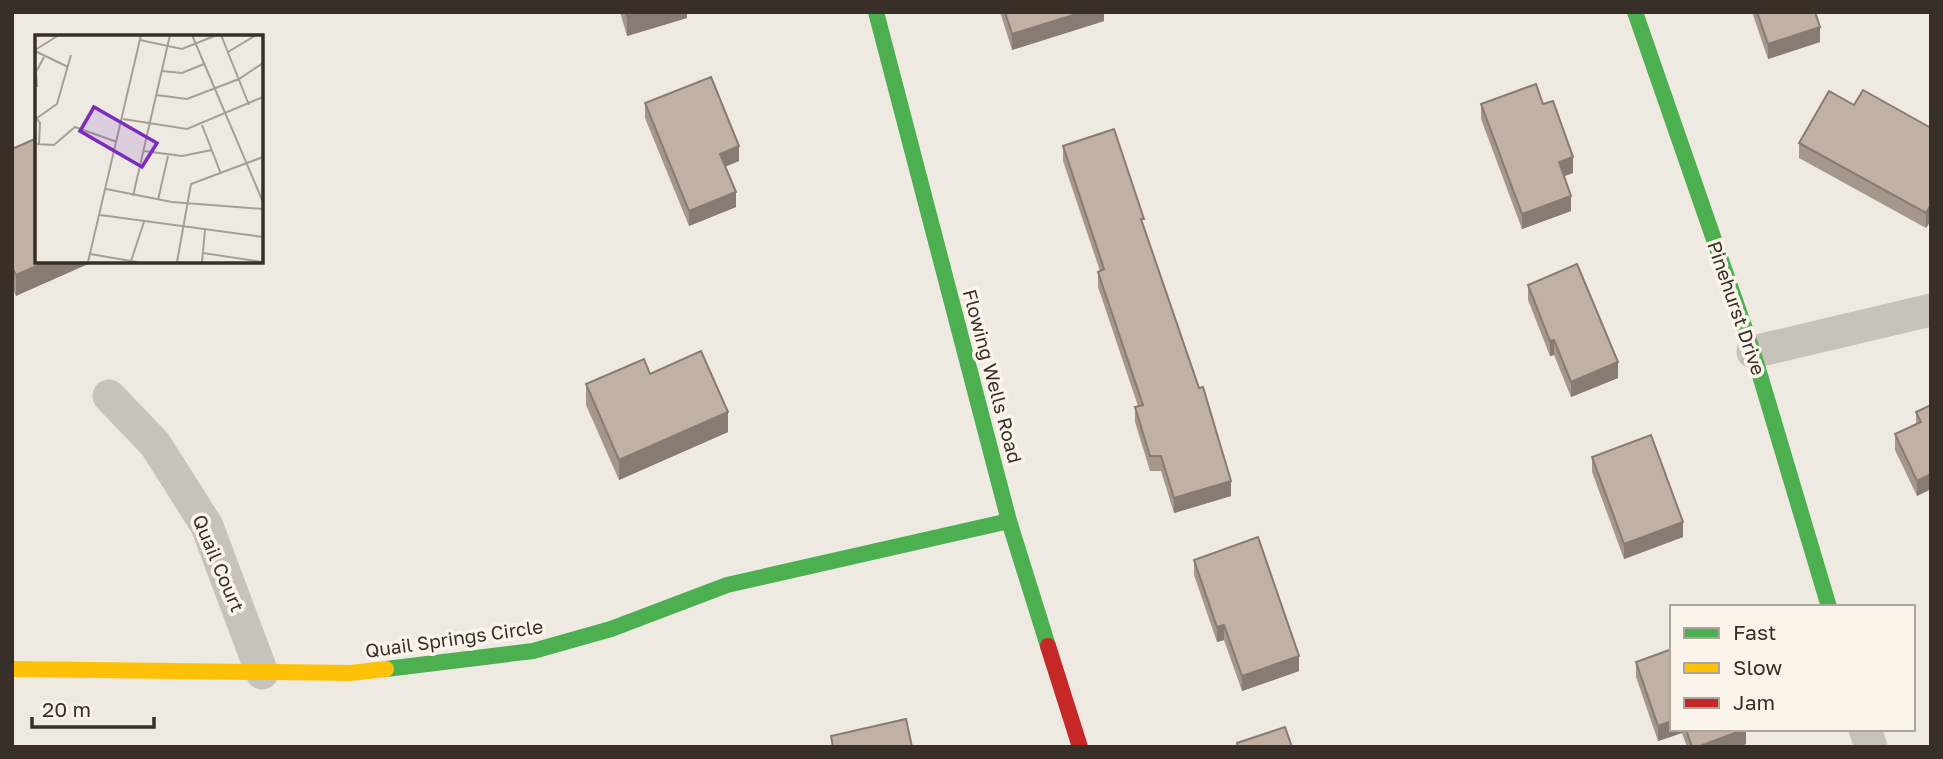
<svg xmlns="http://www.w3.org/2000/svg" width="1943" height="759" font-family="'Golos Text',sans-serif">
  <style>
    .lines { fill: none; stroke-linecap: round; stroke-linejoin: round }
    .street { stroke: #c7c2bc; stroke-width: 33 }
    .fast { stroke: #4caf50; stroke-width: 16 }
    .slow { stroke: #ffc107; stroke-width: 16 }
    .jam { stroke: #c62828; stroke-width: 16 }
    .wall { fill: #a6978d }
    .shaded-wall { fill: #877b73 }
    .building { fill: #c1b0a4; stroke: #877b73; stroke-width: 2 }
    .labels { text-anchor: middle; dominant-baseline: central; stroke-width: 7; stroke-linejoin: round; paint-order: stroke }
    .street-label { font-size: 19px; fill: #382f29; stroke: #faf4eb }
    .inset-road { fill: none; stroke: #a59f98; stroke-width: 2 }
    .view { fill: #7b2cbf; fill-opacity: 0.15; stroke: #7b2cbf; stroke-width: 3.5 }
    .inset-edge { fill: none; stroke: #382f29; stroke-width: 3.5 }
  </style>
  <rect width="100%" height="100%" fill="#eeeae2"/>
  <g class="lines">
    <!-- street -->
    <g class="street">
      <polyline points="1753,352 1931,310"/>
      <polyline points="109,396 155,444 207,526 262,673"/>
      <polyline points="1865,729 1871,747"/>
    </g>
    <!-- fast -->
    <g class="fast">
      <polyline points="876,12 1009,521 1048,646"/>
      <polyline points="1635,12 1753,352 1829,607"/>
      <polyline points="386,669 533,651 611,629 727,585 1009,521"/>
    </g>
    <!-- slow -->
    <polyline class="slow" points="12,669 350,673 386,669"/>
    <!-- jam -->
    <polyline class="jam" points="1048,646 1080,747"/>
  </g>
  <!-- wall -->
  <g class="wall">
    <polygon points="620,12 687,12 687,18 627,36"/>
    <polygon points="1000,12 1104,12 1104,21 1012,50"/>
    <polygon points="1752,12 1815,12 1820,42 1768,59"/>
    <polygon points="645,103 739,161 725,166 736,207 689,226 645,118"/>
    <polygon points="1481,104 1543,104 1573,173 1564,176 1571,211 1522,229 1481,119"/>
    <polygon points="1854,105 1931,128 1931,220 1926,228 1799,158 1799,143"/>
    <polygon points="37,138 16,296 12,288 12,149"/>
    <polygon points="1063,146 1144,226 1231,496 1174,513 1161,471 1150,471 1135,422 1135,407 1138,406 1098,287 1098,272 1100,271 1063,161"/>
    <polygon points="1528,285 1618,378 1571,397 1554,355 1550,356 1528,300"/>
    <polygon points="650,374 728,432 619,480 586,405 586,384"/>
    <polygon points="1931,405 1931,489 1917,496 1895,450 1895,434 1916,424 1916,412"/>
    <polygon points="1592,457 1683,537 1624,559 1592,472"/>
    <polygon points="1194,560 1299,671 1242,691 1224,640 1217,642 1194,575"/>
    <polygon points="1636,662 1672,729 1746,729 1746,744 1739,747 1687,747 1682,733 1658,741 1636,677"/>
  </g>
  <!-- shaded-wall -->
  <g class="shaded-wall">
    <polygon points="638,12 687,12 687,18 627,36 627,16"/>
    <polygon points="1083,12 1104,12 1104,21 1012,50 1012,34"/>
    <polygon points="1820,27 1820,42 1768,59 1768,44"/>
    <polygon points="739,146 739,161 720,169 720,154"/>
    <polygon points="1573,157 1573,173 1559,178 1559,162"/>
    <polygon points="736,192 736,207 689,226 689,211"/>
    <polygon points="1571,196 1571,211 1522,229 1522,214"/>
    <polygon points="1931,205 1931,220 1926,228 1926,213"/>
    <polygon points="48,261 95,261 16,296 16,275"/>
    <polygon points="1554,340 1554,355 1550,356 1550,341"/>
    <polygon points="1618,362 1618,378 1571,397 1571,382"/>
    <polygon points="728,412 728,432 619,480 619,460"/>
    <polygon points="1931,474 1931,489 1917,496 1917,481"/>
    <polygon points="1231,481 1231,496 1174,513 1174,498"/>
    <polygon points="1683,522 1683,537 1624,559 1624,544"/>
    <polygon points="1224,625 1224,640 1217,642 1217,627"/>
    <polygon points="1299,656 1299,671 1242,691 1242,676"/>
    <polygon points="1672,721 1672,729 1682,729 1682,733 1658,741 1658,726"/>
    <polygon points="1746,729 1746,744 1739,747 1697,747"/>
  </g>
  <!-- building -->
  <g class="building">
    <polygon points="626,12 638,12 627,16"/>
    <polygon points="1005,12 1083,12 1012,34"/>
    <polygon points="1757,12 1815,12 1820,27 1768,44"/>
    <polygon points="711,77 739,146 720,154 736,192 689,211 645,103"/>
    <polygon points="1536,84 1543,104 1553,101 1573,157 1559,162 1571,196 1522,214 1481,104"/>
    <polygon points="1863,90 1931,128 1931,205 1926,213 1799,143 1829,91 1854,105"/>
    <polygon points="1114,129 1144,219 1141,219 1199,388 1203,387 1231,481 1174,498 1161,456 1150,456 1135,407 1143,405 1098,272 1104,269 1063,146"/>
    <polygon points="37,138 37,261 48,261 16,275 12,267 12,149"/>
    <polygon points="1577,264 1618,362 1571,382 1554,340 1550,341 1528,285"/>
    <polygon points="701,351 728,412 619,460 586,384 644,359 650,374"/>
    <polygon points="1931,405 1931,474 1917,481 1895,434 1921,422 1916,412"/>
    <polygon points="1651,435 1683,522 1624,544 1592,457"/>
    <polygon points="1258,537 1299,656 1242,676 1224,625 1217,627 1194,560"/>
    <polygon points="1672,649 1672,721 1658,726 1636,662"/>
    <polygon points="906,719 912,747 833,747 831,736"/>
    <polygon points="1285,727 1292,747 1238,747 1237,743"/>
    <polygon points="1686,729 1746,729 1697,747 1692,747"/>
  </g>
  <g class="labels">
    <!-- street labels -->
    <g class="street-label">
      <text transform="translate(1737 308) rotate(71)">Pinehurst Drive</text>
      <text transform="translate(993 376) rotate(75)">Flowing Wells Road</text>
      <text transform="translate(219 563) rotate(67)">Quail Court</text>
      <text transform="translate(454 638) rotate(-8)">Quail Springs Circle</text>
    </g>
  </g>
  <!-- overview -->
  <g transform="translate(35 35)">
    <rect width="228" height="228" fill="#eeeae2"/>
    <path class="inset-road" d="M157 0 228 167M186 0 214 70M105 5 147 14 182 0M0 15 24 0M0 16 33 32M193 17 221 0M127 36 147 38 169 29M2 52 1 37 9 22M121 60 152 64 204 44 228 28M0 81 5 88 4 109M2 83 22 69 36 20M88 84 152 94 228 62M167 90 186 139M0 109 19 110 40 92 82 107M109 116 147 121 177 115M71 154 137 167 228 174M98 161 135 0M123 165 133 121M65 180 228 202M168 218 227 227M55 219 102 227M96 226 109 187M53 227 106 0M142 227 156 149 228 122M167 227 170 195"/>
    <path class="view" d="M59 72 122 108 107 132 45 96Z"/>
    <rect width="228" height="228" class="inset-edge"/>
  </g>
  <!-- border -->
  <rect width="1943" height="759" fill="none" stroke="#382f29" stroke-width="28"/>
  <!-- legend -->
  <rect x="1670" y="605" width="245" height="126" fill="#faf4eb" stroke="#aca59d" stroke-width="2"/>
  <rect x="1684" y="628" width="35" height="10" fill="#4caf50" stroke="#aca59d" stroke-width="2"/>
  <text x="1733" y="640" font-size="21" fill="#382f29">Fast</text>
  <rect x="1684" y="663" width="35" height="10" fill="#ffc107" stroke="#aca59d" stroke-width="2"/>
  <text x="1733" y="675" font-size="21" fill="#382f29">Slow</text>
  <rect x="1684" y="698" width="35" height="10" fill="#c62828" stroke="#aca59d" stroke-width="2"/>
  <text x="1733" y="710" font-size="21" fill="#382f29">Jam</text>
  <!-- scale -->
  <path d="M32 717v10h122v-10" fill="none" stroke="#382f29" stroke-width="3.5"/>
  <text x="42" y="717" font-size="21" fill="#382f29" stroke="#faf4eb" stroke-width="5" paint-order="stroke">20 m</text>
</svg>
